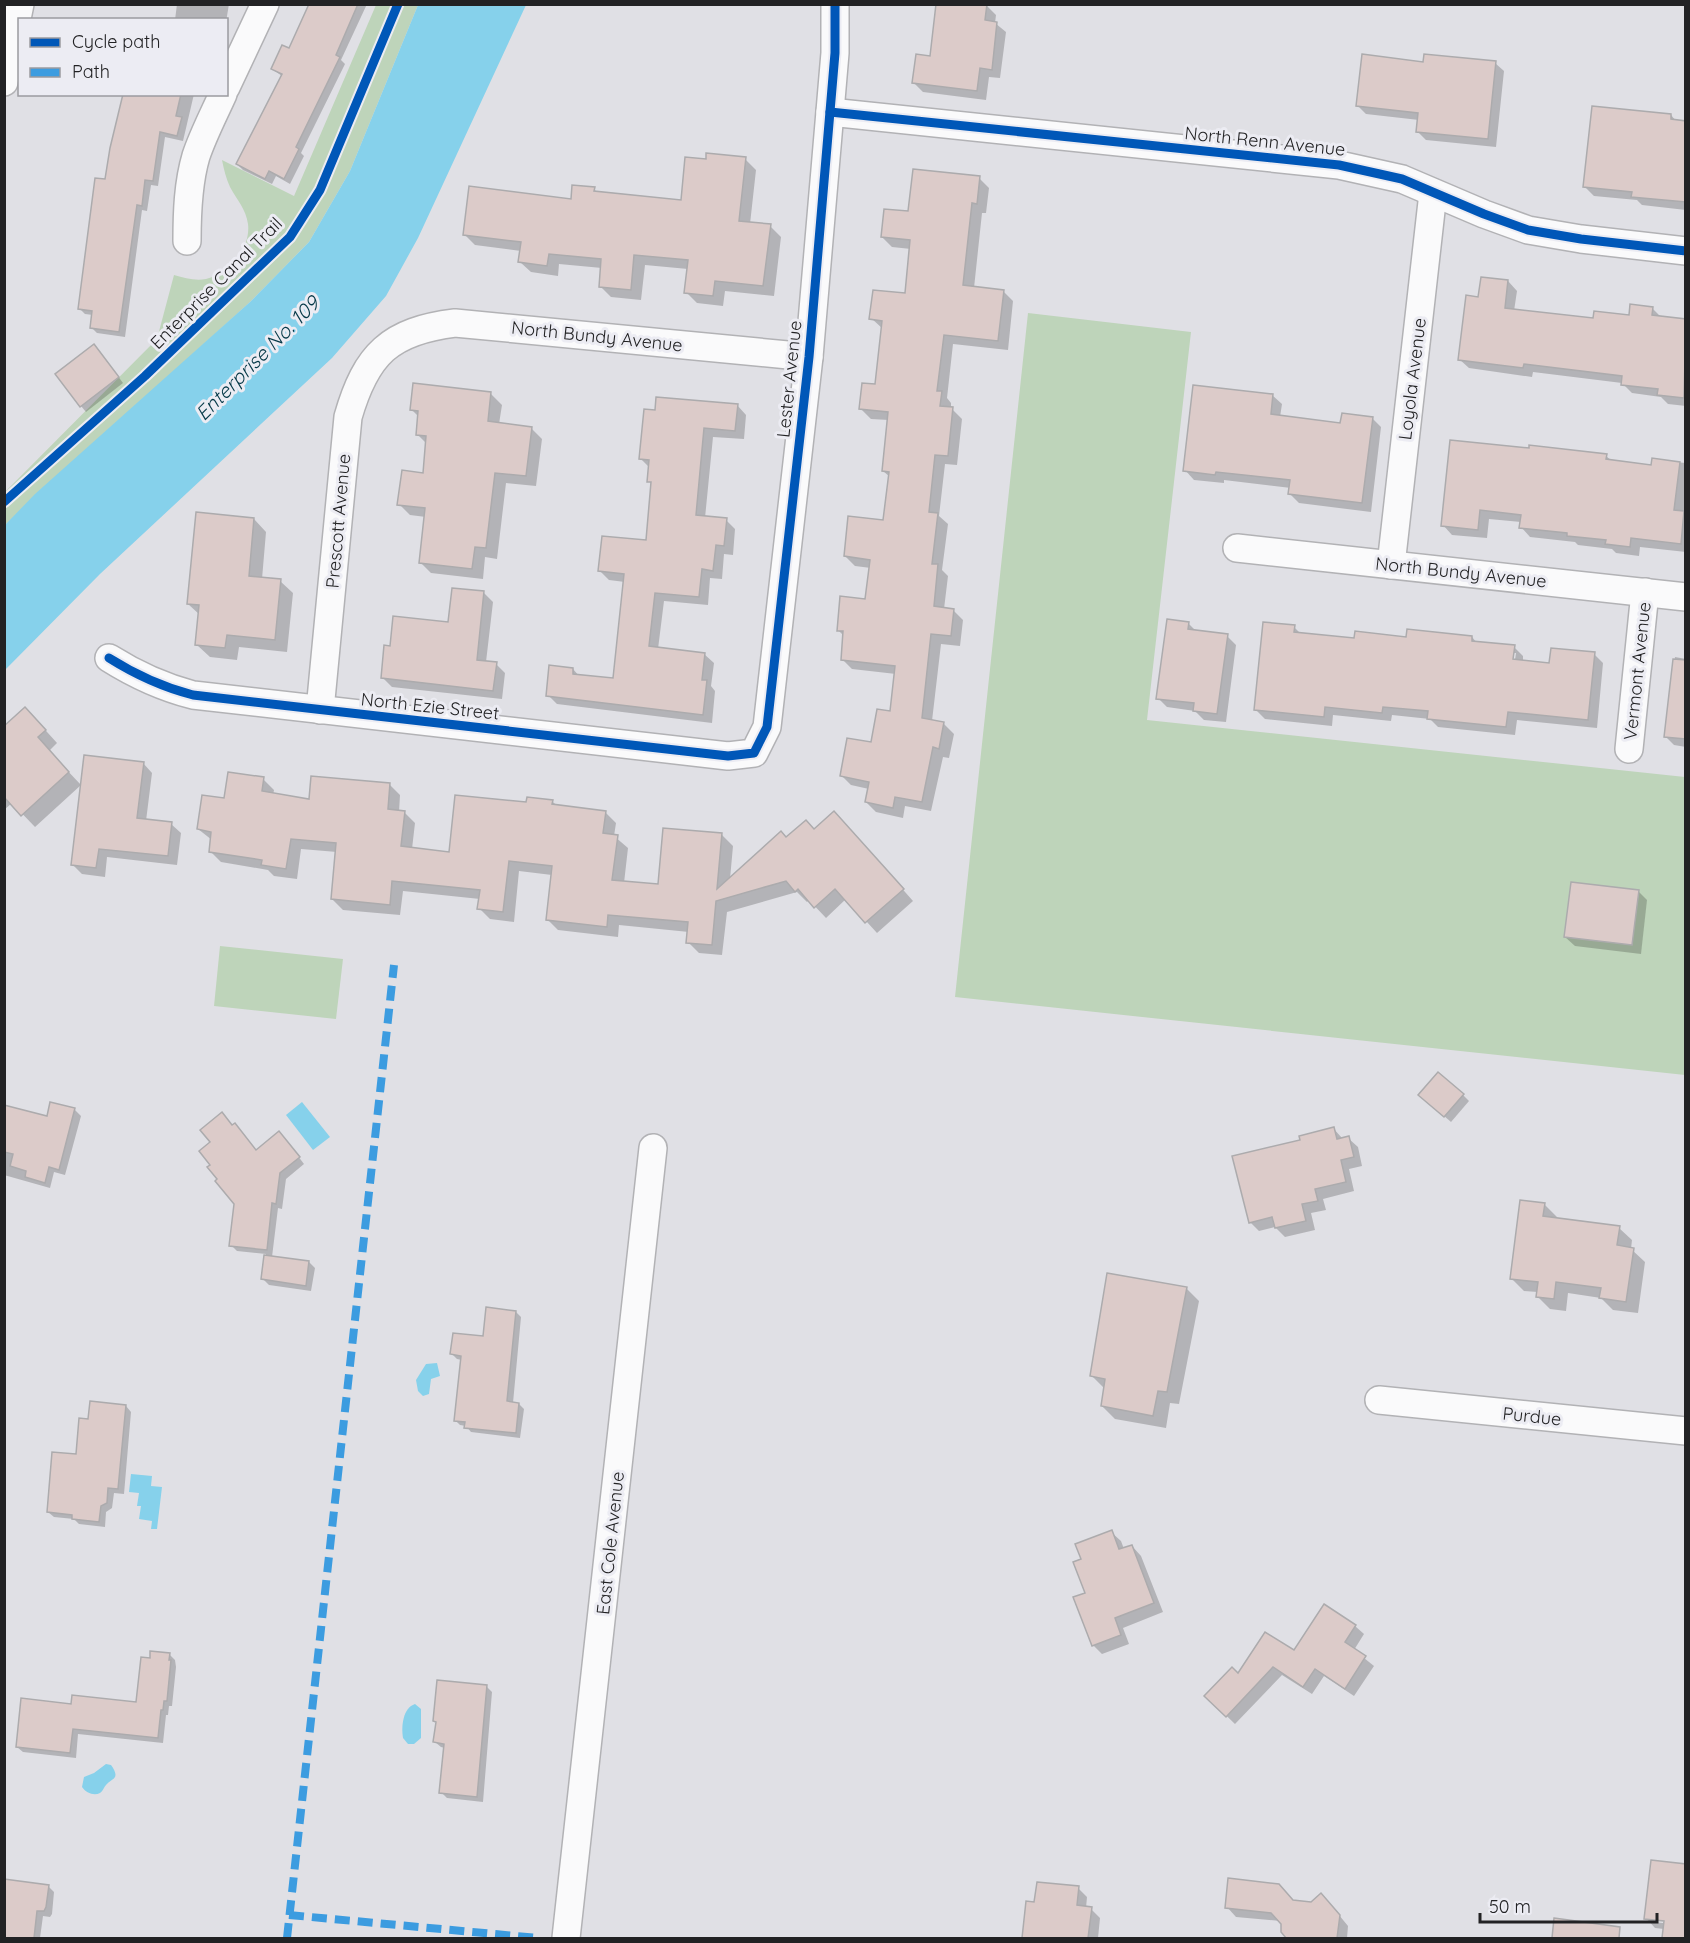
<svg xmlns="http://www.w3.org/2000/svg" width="1690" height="1943" font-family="Quicksand,sans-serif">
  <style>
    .green { fill: #bed4ba }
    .water { fill: #86d1eb }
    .shadow { fill: #0003; fill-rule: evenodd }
    .building { fill: #dccbc9; stroke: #acabad; stroke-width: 1.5 }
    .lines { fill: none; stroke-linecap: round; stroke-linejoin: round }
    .street-casing { stroke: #b2b2b5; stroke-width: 30 }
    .street { stroke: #fafafb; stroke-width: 27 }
    .quiet { stroke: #3c9ce0; stroke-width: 8; stroke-dasharray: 15 8; stroke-linecap: butt }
    .cycleway-casing { stroke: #ececf3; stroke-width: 13 }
    .cycleway { stroke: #0057b8; stroke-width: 9 }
    .labels { text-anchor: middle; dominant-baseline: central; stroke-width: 6; stroke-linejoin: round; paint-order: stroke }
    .street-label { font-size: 18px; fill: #222224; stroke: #ececf3 }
    .water-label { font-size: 20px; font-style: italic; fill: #043847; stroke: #ececf3 }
  </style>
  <rect width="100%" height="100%" fill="#e0e0e5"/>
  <!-- green -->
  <g class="green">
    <path d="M376 5H418L350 171 309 242 250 302 5 525V492L157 339 174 275C185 278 195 281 206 279 229 274 251 248 248 224 246 209 237 200 230 187 226 178 224 170 222 160L294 196Z"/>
    <polygon points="1028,313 1191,332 1147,720 1685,777 1685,1075 955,997"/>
    <polygon points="220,946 343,959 336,1019 214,1006"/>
  </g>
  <!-- water -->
  <g class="water">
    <polygon points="418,5 526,5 418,238 386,296 332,358 100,574 5,670 5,525 35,494 250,302 309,242 350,171"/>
    <polygon points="302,1102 330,1137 313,1150 286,1115"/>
    <polygon points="437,1363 440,1376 431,1379 429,1394 423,1396 418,1391 416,1380 426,1364"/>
    <polygon points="131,1474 152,1476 151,1486 162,1487 157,1529 151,1529 152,1521 139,1519 141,1506 137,1506 139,1493 129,1492"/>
    <path d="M415 1704 421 1709V1738L414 1744H408L403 1738C401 1726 403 1708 415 1704Z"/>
    <path d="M106 1764 111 1765C121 1779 112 1778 106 1785 104 1787 103 1791 100 1793 94 1796 86 1793 82 1787L84 1777 94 1773Z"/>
  </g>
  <!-- shadow -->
  <g class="shadow">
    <polygon points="177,4 229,4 226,22 226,20 175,20"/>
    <polygon points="310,4 367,4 341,60 345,64 301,153 304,156 290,184 276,176 272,184 243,170 237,164 282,76 272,69 290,50"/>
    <polygon points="987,6 996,15 995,23 1006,32 1000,78 989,77 986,100 923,92 914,83 931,58"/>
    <polygon points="1425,63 1495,63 1504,71 1496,147 1426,140 1417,131 1419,120 1366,114 1357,105"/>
    <polygon points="125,94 194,94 183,141 165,137 158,186 151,185 147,211 142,210 125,337 97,333 91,327 93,315 85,314 79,308 96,180 107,181"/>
    <polygon points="1671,115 1676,121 1686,122 1686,210 1642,205 1637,200 1594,196 1585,187"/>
    <polygon points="745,159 756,170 750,224 770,226 781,237 774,296 725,291 723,306 697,303 686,292 688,269 645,265 641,300 611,297 600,286 602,268 559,264 558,276 531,272 520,262 521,251 475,245 465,235 572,200 594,189 598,193 682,202 707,161"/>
    <polygon points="979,178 989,188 986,213 982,213 974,288 1003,291 1013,301 1008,350 953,344 947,398 951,403 951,408 962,419 957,465 945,464 939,516 948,524 942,570 948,576 944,609 953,610 963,620 960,646 941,644 932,721 944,724 954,734 949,758 943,757 931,811 905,806 903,818 876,812 866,802 869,789 851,785 841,775 872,744 891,713 896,674 852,669 842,659 844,636 838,630 867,601 871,568 855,566 845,556 884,522 890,477 883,471 889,420 871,419 861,409 876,386 883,329 871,318 906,295 911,249 892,247 882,237 910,213"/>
    <polygon points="1508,281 1517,291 1514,311 1595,319 1630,317 1652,308 1661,317 1686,320 1686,406 1668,404 1661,397 1632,393 1622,383 1533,372 1532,377 1469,368 1459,359 1479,299"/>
    <polygon points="100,352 123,383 86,412 81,406"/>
    <polygon points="491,394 502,405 499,424 531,428 542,439 536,486 506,483 497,559 485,557 483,579 431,573 420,562 426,517 410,515 399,504 424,474 427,444 417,434 419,417 412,410"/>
    <polygon points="1272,395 1282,404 1280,417 1341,425 1372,418 1381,427 1371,512 1299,503 1290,494 1291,488 1224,480 1224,483 1194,480 1185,470"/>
    <polygon points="737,405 746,415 744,439 713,437 705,518 726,520 735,529 733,555 724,554 722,579 710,578 708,605 664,601 658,649 704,654 714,663 711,686 715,691 712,723 557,704 548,695 573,669 579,676 614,679 625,582 609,580 600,571 647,542 653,485 649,481 650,468 640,458"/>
    <polygon points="1606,456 1612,461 1653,466 1653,460 1686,463 1686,552 1640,547 1639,556 1616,553 1612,549 1578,545 1575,542 1530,537 1521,527 1521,522 1489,519 1487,538 1452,535 1443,525"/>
    <polygon points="254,519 266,532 262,579 280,581 293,593 287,652 239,647 237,660 210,657 197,645 200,615 188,604"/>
    <polygon points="484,593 493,602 486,662 496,664 505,673 502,699 392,687 382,677 392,647 449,624"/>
    <polygon points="1188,623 1197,632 1227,636 1236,645 1226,722 1204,720 1195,711 1167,707 1158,698"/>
    <path d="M1294 627 1301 634 1356 640 1472 637 1477 643 1514 647 1523 656V662L1551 664 1594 654 1603 663 1597 728 1517 720 1515 735 1438 727 1430 719 1392 715 1391 721 1333 715 1332 726 1265 719 1255 709ZM1512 653H1516L1514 667H1511Z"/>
    <polygon points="1675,657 1686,659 1686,747 1674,745 1665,736"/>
    <polygon points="38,722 57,743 49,751 81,785 35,827 12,803 4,810 4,728"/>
    <polygon points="143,763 152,773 146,821 171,824 181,833 177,865 107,857 105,877 82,874 73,865"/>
    <polygon points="263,779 274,790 273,795 310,801 389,784 400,795 399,812 404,812 415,823 412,849 450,853 527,804 552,801 558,807 605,812 616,823 614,836 628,848 624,883 659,886 722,835 733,846 730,879 787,839 845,824 913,901 877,933 846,899 826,918 809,900 807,902 797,892 727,912 722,955 699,953 688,942 689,932 619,925 618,937 558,930 547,919 552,875 519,871 514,922 490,919 479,908 480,899 403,891 400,915 343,910 332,899 337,852 301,849 297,879 274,876 268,870 221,862 210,851 212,840 198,829 225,800"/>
    <polygon points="1638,891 1647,900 1641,954 1575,946 1565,937"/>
    <polygon points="1463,1095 1469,1101 1451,1122 1426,1100"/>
    <polygon points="52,1104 75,1110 81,1116 65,1175 54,1172 50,1188 4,1175 4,1106 48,1118"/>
    <polygon points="233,1127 257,1151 285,1139 304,1164 286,1179 282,1209 278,1208 272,1257 309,1262 315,1268 311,1291 269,1285 263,1279 266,1254 237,1251 231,1245 236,1204"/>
    <polygon points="1333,1128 1342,1138 1348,1138 1358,1147 1362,1166 1349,1169 1354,1191 1323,1199 1326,1210 1311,1213 1315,1230 1285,1237 1275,1227 1259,1231 1250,1222 1301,1141"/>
    <polygon points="1544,1204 1557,1217 1556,1219 1619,1228 1632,1240 1631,1249 1645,1262 1638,1313 1613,1310 1601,1298 1568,1293 1566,1311 1550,1309 1537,1296 1538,1292 1524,1291 1511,1278"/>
    <polygon points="1186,1288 1199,1301 1179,1404 1170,1403 1166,1428 1115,1419 1102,1406 1104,1388 1092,1376"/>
    <polygon points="516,1312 521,1317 513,1403 519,1404 524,1409 520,1438 471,1432 466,1426 460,1425 455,1420 462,1360 457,1359 452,1354 484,1338"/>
    <polygon points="126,1406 131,1412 124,1494 114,1493 112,1508 106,1512 105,1527 79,1524 74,1519 54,1517 48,1512 77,1456 89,1421"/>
    <polygon points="1111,1532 1121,1541 1124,1549 1132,1546 1141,1556 1163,1612 1123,1628 1129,1644 1102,1654 1093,1645 1083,1560"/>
    <polygon points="1355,1626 1364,1634 1354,1650 1374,1666 1354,1696 1324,1676 1312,1694 1282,1675 1235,1724 1206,1696 1239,1675"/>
    <polygon points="169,1654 175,1660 176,1667 172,1706 169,1706 168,1715 166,1715 163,1743 78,1734 76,1758 23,1752 17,1747 72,1705 137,1704"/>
    <polygon points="487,1687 492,1692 483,1802 447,1798 441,1792 445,1748 441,1747 435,1742 437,1723 435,1721"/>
    <path d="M1686 1865V1938H1663L1664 1929 1655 1928 1646 1918ZM1654 1919 1671 1921V1924L1654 1922Z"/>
    <polygon points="4,1881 48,1886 54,1892 52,1914 50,1917 43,1916 40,1938 4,1938"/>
    <polygon points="1078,1888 1087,1897 1086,1908 1091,1909 1100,1918 1098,1938 1023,1938 1027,1902 1036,1903"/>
    <polygon points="1294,1901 1330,1904 1348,1926 1347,1938 1288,1938 1282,1932 1281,1921 1236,1917 1227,1907"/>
    <polygon points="1555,1919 1598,1930 1597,1938 1553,1938"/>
  </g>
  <!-- building -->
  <g class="building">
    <polygon points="309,4 358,4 336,55 340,57 296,147 299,149 284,179 269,171 265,179 236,164 282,74 271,69 282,45 289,48"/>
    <polygon points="936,4 987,4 985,20 997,22 992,70 980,68 977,91 912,83 916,54 930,56"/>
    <polygon points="1362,54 1423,62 1424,54 1496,61 1488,139 1416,132 1418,113 1356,106"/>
    <polygon points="123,94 181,94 176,116 182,117 177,136 160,132 153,181 145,180 142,206 137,205 119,332 90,328 92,311 78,309 95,178 105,179 110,148"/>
    <polygon points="1592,106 1671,114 1671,119 1686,121 1686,202 1631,197 1632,192 1583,187"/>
    <polygon points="706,153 746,157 739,221 771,224 763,286 715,281 713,296 684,293 688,260 634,255 631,290 599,287 601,259 549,254 547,266 518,262 521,242 463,235 469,186 571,199 572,185 595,187 594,191 681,200 685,157 706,159"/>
    <polygon points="913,169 980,176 977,204 972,203 963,285 1004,290 998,341 944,335 937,391 942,391 940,406 953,407 948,456 935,455 929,512 938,513 932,564 938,564 934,606 954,609 951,636 931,634 922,718 944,722 939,749 933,747 922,802 895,797 893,808 865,802 869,782 840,776 847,738 871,742 877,709 890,711 895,666 841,660 843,631 837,631 840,596 865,599 870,560 844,556 848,516 883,520 889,472 882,471 888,412 859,409 862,383 875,384 882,321 869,319 873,290 905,293 910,240 881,237 884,209 908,211"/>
    <polygon points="1481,277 1508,280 1505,308 1593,318 1594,311 1629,315 1630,304 1653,307 1652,315 1686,319 1684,398 1657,395 1658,389 1621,385 1622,376 1524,364 1523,368 1458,360 1466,295 1478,297"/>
    <polygon points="94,344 119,377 80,407 55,374"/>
    <polygon points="413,383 491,392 488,421 532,427 526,476 495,473 486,548 475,547 472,569 419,563 425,508 397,505 402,470 423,473 426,436 416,435 418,411 410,410"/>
    <polygon points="1193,385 1273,394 1271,414 1340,423 1342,413 1373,417 1362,503 1288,494 1290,480 1216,472 1215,475 1183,471"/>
    <polygon points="656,397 738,404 735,431 704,428 696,515 727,518 724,546 716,545 713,571 702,569 699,597 655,593 649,646 705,653 702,680 707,680 703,715 546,696 549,665 573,668 573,674 613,678 624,574 598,571 602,536 646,540 651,482 647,482 649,460 639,459 644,409 655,410"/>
    <polygon points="1450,440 1529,448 1529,445 1607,454 1606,459 1651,465 1652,458 1680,462 1674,510 1684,511 1681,544 1631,538 1630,547 1605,544 1606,540 1567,536 1567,533 1519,528 1521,515 1480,510 1478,530 1441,526"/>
    <polygon points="196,512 254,518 249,576 281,579 275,640 227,635 225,648 195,645 199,605 187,604"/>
    <polygon points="452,588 484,591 477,660 497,662 493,691 381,678 384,645 390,646 393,616 448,622"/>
    <polygon points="1167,619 1189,622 1188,629 1228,634 1217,714 1193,711 1194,703 1156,699"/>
    <polygon points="1263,622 1295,625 1294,632 1354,638 1355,631 1406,637 1407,629 1472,636 1472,641 1515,645 1513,659 1549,663 1551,648 1595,652 1588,720 1508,712 1506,727 1427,719 1428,711 1383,707 1382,713 1325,707 1324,717 1254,710"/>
    <polygon points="1673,659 1686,660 1686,739 1664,737"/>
    <polygon points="25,707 46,730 38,737 69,772 21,816 4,797 4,726"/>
    <polygon points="84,755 144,762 137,818 172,822 168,856 99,849 96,868 71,865"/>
    <polygon points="228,772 264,777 262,791 309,799 311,776 390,783 388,809 405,811 401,846 449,852 455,795 526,802 527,797 553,800 552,804 606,811 603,833 618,835 612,880 658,884 663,828 722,833 717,889 781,831 786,837 806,820 814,829 834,811 904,889 865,923 835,889 814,908 798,889 795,892 786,881 716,901 712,945 686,943 688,922 608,915 607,927 546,920 552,866 509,861 503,912 477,909 480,890 392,881 390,905 331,899 336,843 291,839 286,869 261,865 262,860 209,852 211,832 197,829 202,795 224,798"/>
    <polygon points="1571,882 1639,890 1632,945 1564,937"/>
    <polygon points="1438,1072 1464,1094 1444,1117 1418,1095"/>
    <polygon points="50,1102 75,1108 59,1170 49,1167 45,1183 25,1177 26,1171 10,1166 13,1154 4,1152 4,1105 47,1116"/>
    <polygon points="222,1112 232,1125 235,1123 256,1150 279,1131 300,1157 280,1173 276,1204 272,1203 267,1250 229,1246 234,1204 215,1181 217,1179 207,1167 210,1165 199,1151 210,1142 200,1130"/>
    <polygon points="1334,1127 1337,1139 1349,1136 1354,1157 1341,1160 1346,1182 1315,1189 1318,1201 1302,1204 1306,1221 1275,1228 1272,1217 1249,1223 1232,1156 1300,1140 1299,1136"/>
    <polygon points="1520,1200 1545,1203 1543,1216 1620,1226 1617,1245 1634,1248 1626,1302 1599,1298 1601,1288 1556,1282 1554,1299 1536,1297 1538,1282 1510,1279"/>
    <polygon points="264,1255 309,1261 306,1286 261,1279"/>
    <polygon points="1107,1273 1187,1287 1167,1392 1158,1391 1153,1416 1101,1406 1105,1379 1090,1376"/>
    <polygon points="486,1307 516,1311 507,1401 519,1403 516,1433 464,1428 465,1422 454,1421 461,1356 450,1354 453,1333 483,1336"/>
    <polygon points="90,1401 126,1405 118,1489 108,1488 107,1503 101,1506 99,1522 72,1519 72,1515 47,1512 52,1452 76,1454 79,1418 88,1419"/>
    <polygon points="1112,1530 1119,1549 1132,1545 1154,1603 1115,1618 1121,1635 1092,1646 1073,1597 1085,1593 1073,1562 1081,1559 1075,1544"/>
    <polygon points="1324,1604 1356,1625 1345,1642 1366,1656 1345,1689 1315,1669 1303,1687 1273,1667 1226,1717 1204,1696 1232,1667 1238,1673 1265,1632 1294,1650"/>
    <polygon points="150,1651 170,1653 169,1660 171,1660 167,1701 164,1701 163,1710 161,1710 158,1738 73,1729 70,1753 16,1747 21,1698 71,1704 72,1695 136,1702 141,1657 150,1658"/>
    <polygon points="437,1680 487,1685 477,1797 439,1793 444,1744 433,1742 436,1722 433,1721"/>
    <polygon points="1651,1860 1686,1864 1686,1938 1662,1938 1664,1921 1644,1919"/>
    <polygon points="1228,1878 1279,1884 1293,1900 1311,1902 1321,1893 1340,1915 1337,1938 1286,1938 1281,1932 1281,1924 1271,1913 1225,1908"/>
    <polygon points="4,1879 49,1885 46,1907 44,1911 37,1911 34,1938 4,1938"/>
    <polygon points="1037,1882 1079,1886 1077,1905 1092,1907 1088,1938 1022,1938 1026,1901 1034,1902"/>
    <polygon points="1554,1918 1620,1927 1619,1938 1552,1938"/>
  </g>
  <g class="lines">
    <!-- street casing -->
    <g class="street-casing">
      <g id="street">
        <polyline points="4,82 20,4"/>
        <polyline points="226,87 265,4"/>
        <polyline points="830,112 1339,165 1402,179 1484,214 1528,230 1581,239 1686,251"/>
        <path d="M187 241C187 212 188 183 196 156 203 135 214 114 223 94"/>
        <polyline points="1237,548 1686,597"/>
        <polyline points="1391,565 1433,193"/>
        <path d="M109 658C136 675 162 687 193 695L728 756 754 753 767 727 809 357 835 53V4"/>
        <path d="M320 710 348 417C366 354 390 331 455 323L809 357"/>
        <polyline points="1629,749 1645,592"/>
        <polyline points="1379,1400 1686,1431"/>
        <polyline points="566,1938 653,1148"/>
      </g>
    </g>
    <!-- street -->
    <use href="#street" class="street"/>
    <!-- quiet -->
    <g class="quiet">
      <polyline points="289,1915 538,1938"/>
      <polyline points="287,1938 394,965"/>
    </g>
    <!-- cycleway casing -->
    <g class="cycleway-casing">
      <g id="cycleway">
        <polyline points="830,112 1339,165 1402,179 1484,214 1528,230 1581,239 1686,251"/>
        <polyline points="4,502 145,376 290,237 320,190 398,4"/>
        <path d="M109 658C136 675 162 687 193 695L728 756 754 753 767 727 809 357 835 53V4"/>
      </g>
    </g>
    <!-- cycleway -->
    <use href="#cycleway" class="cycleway"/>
  </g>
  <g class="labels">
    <!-- street labels -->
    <g class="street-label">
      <text transform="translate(1265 141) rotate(6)">North Renn Avenue</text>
      <text transform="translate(216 283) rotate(-45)">Enterprise Canal Trail</text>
      <text transform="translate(597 336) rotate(6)">North Bundy Avenue</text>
      <text transform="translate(789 379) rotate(-84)">Lester Avenue</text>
      <text transform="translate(1412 379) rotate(-83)">Loyola Avenue</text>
      <text transform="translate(338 521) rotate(-85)">Prescott Avenue</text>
      <text transform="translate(1461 572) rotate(6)">North Bundy Avenue</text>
      <text transform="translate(1637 671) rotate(-84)">Vermont Avenue</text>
      <text transform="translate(430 706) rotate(6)">North Ezie Street</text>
      <text transform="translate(1532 1416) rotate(6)">Purdue</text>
      <text transform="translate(610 1543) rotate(-84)">East Cole Avenue</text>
    </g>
    <!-- water labels -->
    <g class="water-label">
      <text transform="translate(257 358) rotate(-45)">Enterprise No. 109</text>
    </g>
  </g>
  <!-- border -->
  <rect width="1690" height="1943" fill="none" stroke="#222224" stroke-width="12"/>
  <!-- legend -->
  <rect x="18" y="18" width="210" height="78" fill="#ececf3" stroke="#9b9ba0" stroke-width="1.5"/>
  <rect x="30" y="38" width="30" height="9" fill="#0057b8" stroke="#9b9ba0" stroke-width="1.5"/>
  <text x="72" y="48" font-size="18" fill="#222224">Cycle path</text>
  <rect x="30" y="68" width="30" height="9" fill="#3c9ce0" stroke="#9b9ba0" stroke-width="1.5"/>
  <text x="72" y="78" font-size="18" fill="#222224">Path</text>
  <!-- scale -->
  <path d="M1480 1913v9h177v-9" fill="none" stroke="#222224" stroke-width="3"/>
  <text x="1489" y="1913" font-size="18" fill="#222224" stroke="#ececf3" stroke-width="4.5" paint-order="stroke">50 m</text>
</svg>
